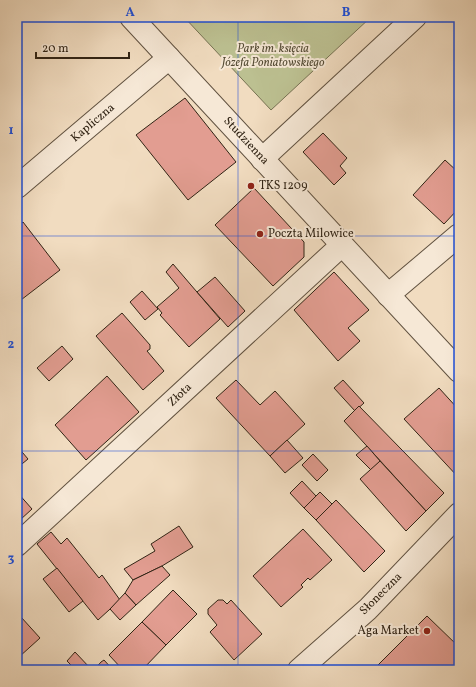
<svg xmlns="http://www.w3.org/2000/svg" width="476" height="687" font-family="Vollkorn,serif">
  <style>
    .green { fill: #bcc091; stroke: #767253 }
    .building { fill: #e29d91; stroke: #312415 }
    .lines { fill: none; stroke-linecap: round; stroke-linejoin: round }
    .street-casing { stroke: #615240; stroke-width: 24 }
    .street { stroke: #f6e8d6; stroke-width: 22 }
    .grid { fill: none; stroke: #1d4ed8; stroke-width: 1; stroke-opacity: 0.55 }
    .poi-dot { fill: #8f2418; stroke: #f6e8d6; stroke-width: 1.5 }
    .labels { text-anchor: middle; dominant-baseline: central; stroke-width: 4; stroke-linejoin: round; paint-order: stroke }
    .park-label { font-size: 12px; font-style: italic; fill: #544b34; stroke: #f6e8d6 }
    .street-label { font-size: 12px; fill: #312415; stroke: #f6e8d6 }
    .poi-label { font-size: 12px; fill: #312415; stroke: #f6e8d6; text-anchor: start }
    .neatline { fill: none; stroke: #1d4ed8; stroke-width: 1.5 }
    .grid-label { font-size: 13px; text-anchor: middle; font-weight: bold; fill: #1d4ed8 }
  </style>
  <rect width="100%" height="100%" fill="#f1dcc0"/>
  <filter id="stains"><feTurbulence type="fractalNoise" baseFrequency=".005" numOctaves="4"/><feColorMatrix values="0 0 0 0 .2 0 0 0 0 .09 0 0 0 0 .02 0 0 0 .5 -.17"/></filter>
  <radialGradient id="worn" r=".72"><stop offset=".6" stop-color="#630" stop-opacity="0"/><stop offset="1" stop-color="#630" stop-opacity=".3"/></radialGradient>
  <!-- green -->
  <polygon class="green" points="184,17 371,17 271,110"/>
  <!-- building -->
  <g class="building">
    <polygon points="185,98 236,162 188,200 136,135"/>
    <polygon points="323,133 347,158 340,166 346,173 334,185 303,152"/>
    <polygon points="445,160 459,173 459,208 444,224 413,195"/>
    <polygon points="254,188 304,242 304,257 273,286 215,225"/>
    <polygon points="23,222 60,270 17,303 17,227"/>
    <polygon points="173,264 220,319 189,347 160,315 162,313 157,307 179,288 166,272"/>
    <polygon points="334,272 369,310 348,328 360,341 338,361 294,310"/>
    <polygon points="215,277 245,311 228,327 197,292"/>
    <polygon points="142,291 158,309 145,320 130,302"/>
    <polygon points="122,313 150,345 150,349 147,351 164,371 143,390 96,336"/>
    <polygon points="62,346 73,359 49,381 37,368"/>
    <polygon points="107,376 139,412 86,460 55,425"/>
    <polygon points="236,380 260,405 275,391 305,424 270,456 216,398"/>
    <polygon points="343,380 364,403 355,411 334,388"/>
    <polygon points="439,388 459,410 459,478 404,419"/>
    <polygon points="359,406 444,493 426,511 344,421"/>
    <polygon points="287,440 303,458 285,473 270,456"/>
    <polygon points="17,446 28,459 17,468"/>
    <polygon points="367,446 380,461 371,470 356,455"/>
    <polygon points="313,454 328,470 317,481 302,465"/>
    <polygon points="380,461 426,511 406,531 360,479"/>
    <polygon points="302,481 316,496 304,508 290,493"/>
    <polygon points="17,492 32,509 20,520 17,517"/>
    <polygon points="320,492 332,504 316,520 304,508"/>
    <polygon points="336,500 385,551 364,572 316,520"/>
    <polygon points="179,526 193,547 162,566 133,580 124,569 155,551 151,544"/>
    <polygon points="303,529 332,560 310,580 308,578 301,585 303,587 281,607 253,576"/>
    <polygon points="51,532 61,544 67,538 99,578 102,575 120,600 98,620 37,544"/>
    <polygon points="162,566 170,575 136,605 125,593 133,580"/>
    <polygon points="57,568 83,601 69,612 43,579"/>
    <polygon points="173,590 197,614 166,645 142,622"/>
    <polygon points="125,593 136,605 120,620 110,609"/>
    <polygon points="218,600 223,600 227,604 231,600 262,634 234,660 210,632 217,625 208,614 208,609"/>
    <polygon points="427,616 459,647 459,670 373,670"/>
    <polygon points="21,617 40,638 19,657 17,654 17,621"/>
    <polygon points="142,622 166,645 142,670 123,670 109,655"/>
    <polygon points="75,652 91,669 80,670 76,666 74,668 67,661"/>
    <polygon points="104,660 113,670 94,670 101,662"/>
  </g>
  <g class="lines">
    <!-- street casing -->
    <g class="street-casing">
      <g id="street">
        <polyline points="131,17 459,371"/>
        <polyline points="262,159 415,17"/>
        <polyline points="17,187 169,58"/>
        <polyline points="388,295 459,235"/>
        <polyline points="17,545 342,245"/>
        <polyline points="299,670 368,609 459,514"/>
      </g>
    </g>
    <!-- street -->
    <use href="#street" class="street"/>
  </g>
  <!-- grid -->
  <path class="grid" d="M238 17V670M17 236H459M17 451H459"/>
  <!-- markers -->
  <g class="poi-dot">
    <circle cx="251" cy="186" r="4"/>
    <circle cx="260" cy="234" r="4"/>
    <circle cx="427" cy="631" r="4"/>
  </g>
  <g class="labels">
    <!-- park labels -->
    <g class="park-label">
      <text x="273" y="49">Park im. księcia<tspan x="273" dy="14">Józefa Poniatowskiego</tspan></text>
    </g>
    <!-- street labels -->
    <g class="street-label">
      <text transform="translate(93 123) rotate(-40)">Kapliczna</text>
      <text transform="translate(246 141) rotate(47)">Studzienna</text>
      <text transform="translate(180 395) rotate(-43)">Złota</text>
      <text transform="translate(381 594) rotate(-45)">Słoneczna</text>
    </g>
    <!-- poi labels -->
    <g class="poi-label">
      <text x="259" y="186">TKS 1209</text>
      <text x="268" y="234">Poczta Milowice</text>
      <text x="419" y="631" text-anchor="end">Aga Market</text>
    </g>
  </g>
  <!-- margin -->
  <rect width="476" height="687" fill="none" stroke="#f1dcc0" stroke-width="44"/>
  <!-- scale -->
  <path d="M36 52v6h93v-6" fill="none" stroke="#312415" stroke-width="2"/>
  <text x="42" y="52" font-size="12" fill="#312415" stroke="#f6e8d6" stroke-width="3" paint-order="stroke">20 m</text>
  <rect x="22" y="22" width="432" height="643" class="neatline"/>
  <g class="grid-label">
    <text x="130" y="16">A</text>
    <text x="346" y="16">B</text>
    <text x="11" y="134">1</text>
    <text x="11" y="348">2</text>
    <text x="11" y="562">3</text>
  </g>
  <rect width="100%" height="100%" filter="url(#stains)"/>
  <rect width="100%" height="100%" fill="url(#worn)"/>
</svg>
